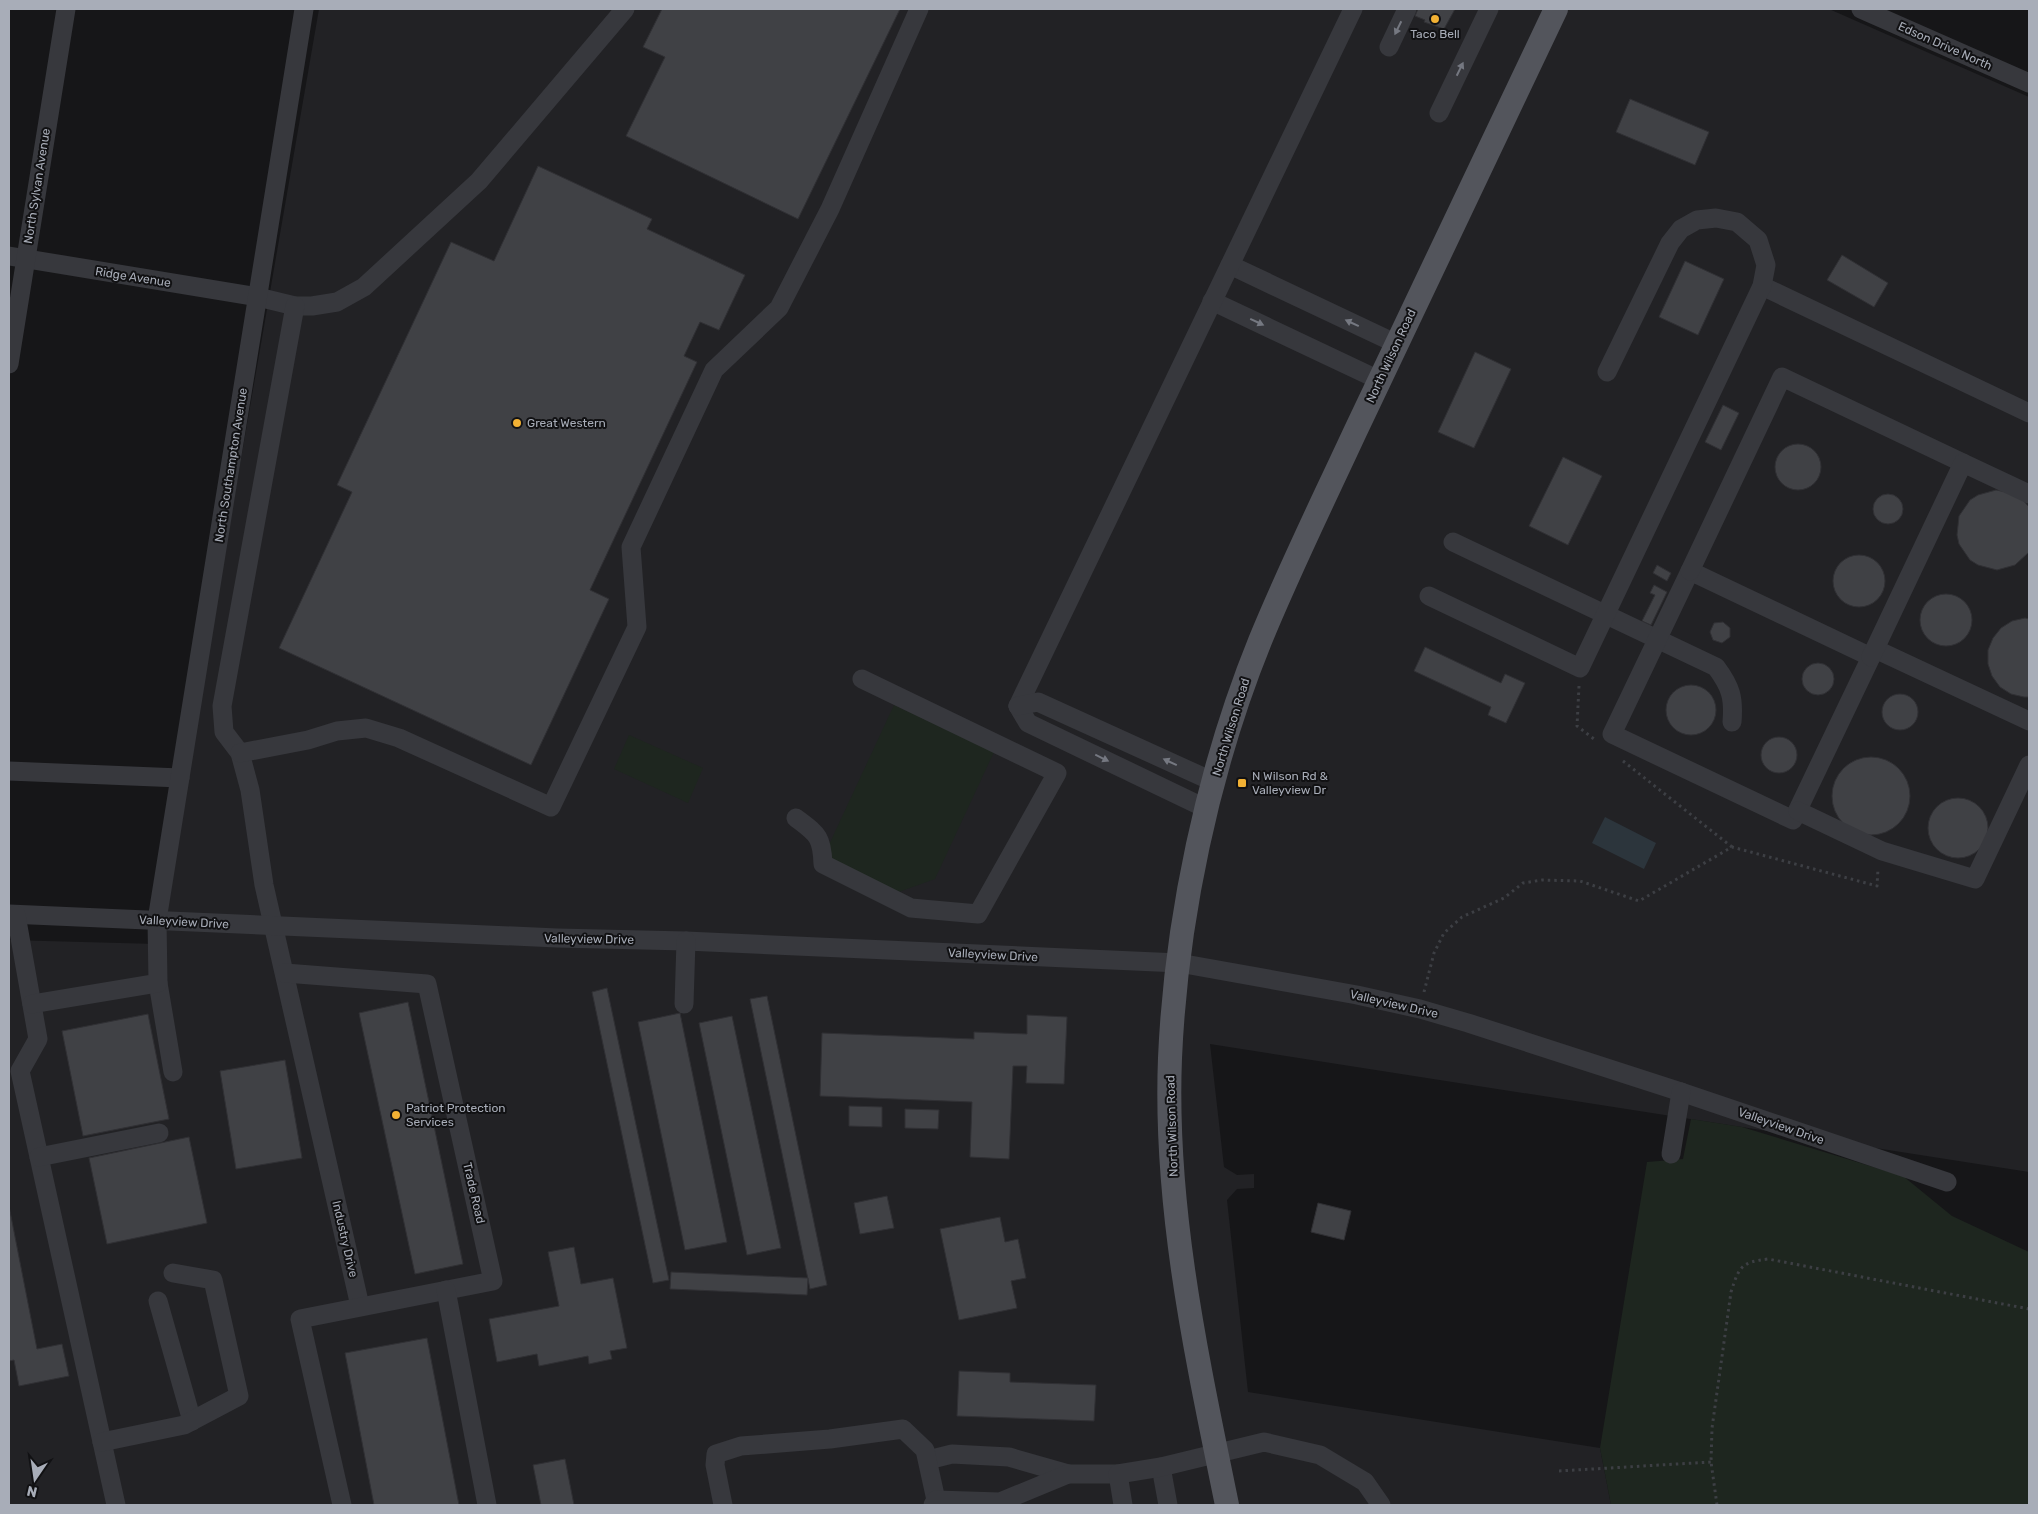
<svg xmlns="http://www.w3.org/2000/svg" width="2038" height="1514" font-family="Rubik,sans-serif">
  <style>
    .built { fill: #222225 }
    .green { fill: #1e261f }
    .water { fill: #2c353c }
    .building { fill: #404145; stroke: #303034 }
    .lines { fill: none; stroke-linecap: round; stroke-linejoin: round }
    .path { stroke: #3d3f44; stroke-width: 3; stroke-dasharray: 2.5 4; stroke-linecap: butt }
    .minor { stroke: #37383d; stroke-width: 19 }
    .major { stroke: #53555c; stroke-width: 24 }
    .oneway { fill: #757881 }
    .poi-dot { fill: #f2b134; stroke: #111113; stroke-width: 2 }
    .labels { text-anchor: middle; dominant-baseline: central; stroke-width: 4; stroke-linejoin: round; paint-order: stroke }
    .poi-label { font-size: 12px; fill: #a8adb8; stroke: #111113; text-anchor: start }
    .street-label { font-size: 12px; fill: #a8adb8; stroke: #111113 }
  </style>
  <rect width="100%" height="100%" fill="#161618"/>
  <!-- built -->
  <polygon class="built" points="319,9 1829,9 2029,97 2029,1172 1210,1044 1224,1167 1237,1175 1254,1174 1254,1188 1237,1189 1227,1200 1248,1392 1600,1448 1611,1505 9,1505 9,940 157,944"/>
  <!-- green -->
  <g class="green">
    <polygon points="894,705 994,752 935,879 896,893 829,859 827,849"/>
    <polygon points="629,735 703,768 688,803 614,769"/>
    <polygon points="1691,1119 1742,1127 1903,1176 1952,1216 2029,1252 2029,1505 1611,1505 1600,1448 1647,1162 1683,1159"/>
  </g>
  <!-- water -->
  <polygon class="water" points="1605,817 1656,843 1644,869 1592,843"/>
  <!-- building -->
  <g class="building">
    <polygon points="662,9 900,9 798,219 626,136 665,57 643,47"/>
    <polygon points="1418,9 1455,9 1444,29 1424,22 1425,20 1415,16"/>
    <polygon points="1630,99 1709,132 1695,165 1616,132"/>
    <polygon points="538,166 652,219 647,229 745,275 719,330 700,322 684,356 697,362 590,590 609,599 531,765 279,648 352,492 337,485 451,242 494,261"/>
    <polygon points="1842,255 1888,283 1874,307 1827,280"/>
    <polygon points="1685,261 1724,279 1698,335 1659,317"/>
    <polygon points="1475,352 1511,369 1474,448 1438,432"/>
    <polygon points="1723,405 1739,413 1721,450 1705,442"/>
    <circle cx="1798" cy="467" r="23"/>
    <polygon points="1563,457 1602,476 1568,545 1529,526"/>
    <polygon points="1996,490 2006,492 2023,500 2029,507 2029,552 2015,565 1997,570 1978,565 1970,560 1959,544 1957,535 1959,516 1970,500 1978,495"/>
    <circle cx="1888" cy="509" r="15"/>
    <circle cx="1859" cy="581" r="26"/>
    <polygon points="1657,565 1671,573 1667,581 1653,573"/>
    <polygon points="1654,585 1667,592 1651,625 1642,621 1655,595 1650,593"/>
    <circle cx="1946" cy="620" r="26"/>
    <polygon points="2025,618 2029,619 2029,697 2024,697 2011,694 2000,687 1992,676 1988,664 1988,650 1993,638 2001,628 2012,621"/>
    <polygon points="1723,622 1730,628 1730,637 1722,643 1713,640 1710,632 1714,623"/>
    <polygon points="1425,647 1501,683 1505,674 1525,683 1506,723 1488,715 1491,707 1414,671"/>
    <circle cx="1818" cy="679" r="16"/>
    <circle cx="1691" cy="710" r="25"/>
    <circle cx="1900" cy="712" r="18"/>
    <circle cx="1779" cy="755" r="18"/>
    <circle cx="1871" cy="796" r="39"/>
    <circle cx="1958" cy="828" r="30"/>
    <polygon points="607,988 669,1280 653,1283 592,992"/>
    <polygon points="767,996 827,1285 810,1289 750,999"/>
    <polygon points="408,1002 463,1264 415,1274 359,1013"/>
    <polygon points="680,1013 727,1242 685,1250 638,1022"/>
    <polygon points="148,1014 169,1119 83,1136 62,1031"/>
    <polygon points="1027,1015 1067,1017 1064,1084 1026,1083 1027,1066 1013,1066 1009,1159 970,1157 972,1102 820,1096 822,1033 974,1039 974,1032 1027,1034"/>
    <polygon points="732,1016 781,1248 747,1255 699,1023"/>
    <polygon points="285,1060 302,1158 236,1169 220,1071"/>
    <polygon points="849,1106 882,1107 882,1127 849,1126"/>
    <polygon points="905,1109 939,1110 938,1129 905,1128"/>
    <polygon points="189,1137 207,1223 107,1244 89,1158"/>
    <polygon points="887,1196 894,1228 860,1234 854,1203"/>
    <polygon points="1318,1203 1351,1211 1344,1240 1311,1232"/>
    <polygon points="9,1206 37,1349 62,1344 69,1376 19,1386 14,1360 9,1361"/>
    <polygon points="1000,1217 1005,1242 1018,1239 1026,1278 1011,1281 1017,1308 959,1320 940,1229"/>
    <polygon points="574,1247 581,1284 613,1278 627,1348 610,1351 612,1359 589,1364 588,1356 539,1366 537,1354 497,1362 489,1319 559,1306 548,1252"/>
    <polygon points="671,1272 808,1278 807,1295 670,1289"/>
    <polygon points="427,1338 459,1505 374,1505 345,1353"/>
    <polygon points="959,1371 1010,1373 1010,1382 1096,1385 1094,1421 957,1416"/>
    <polygon points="565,1459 574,1505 541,1505 533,1465"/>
  </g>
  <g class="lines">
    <!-- path -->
    <g class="path">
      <polyline points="1579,686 1577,726 1594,739"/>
      <polyline points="1623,761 1732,847"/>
      <polyline points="1424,992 1434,953 1444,933 1462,917 1504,898 1523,883 1542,880 1580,881 1639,901 1732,847 1877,886 1878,869"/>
      <polyline points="1559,1471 1711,1462"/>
      <path d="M1717 1505 1711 1462 1712 1428 1731 1292C1739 1267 1741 1262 1768 1259L2029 1309"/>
    </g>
    <!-- minor -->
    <g class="minor">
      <polyline points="1861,9 2029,83"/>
      <polyline points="1389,47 1407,9"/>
      <polyline points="1439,113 1489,9"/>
      <polyline points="9,256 258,297 295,306 312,306 337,302 364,287 479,181 625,9"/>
      <polyline points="1230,265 1397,344"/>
      <polyline points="1762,286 2029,413"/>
      <polyline points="1212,301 1379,380"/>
      <polyline points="295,306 222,706 224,732 240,753 250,790 264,885 360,1306"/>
      <polyline points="9,364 66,9"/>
      <path d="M1453 542 1716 667C1731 687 1734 698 1732 722"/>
      <polygon points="1690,571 1871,657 1793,820 1612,734"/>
      <polyline points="1690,571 1782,377 1963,463"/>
      <polyline points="1429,596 1580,668 1762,286 1766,265 1758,240 1737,222 1716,218 1697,220 1681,229 1670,243 1607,372"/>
      <polyline points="1875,649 2029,721"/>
      <polyline points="1871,657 1963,463 2029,494"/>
      <polyline points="1018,706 1353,9"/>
      <polyline points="1018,706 1028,723 1207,809"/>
      <polyline points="1018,706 1038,702 1214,782"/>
      <polyline points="240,753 308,740 337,731 366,728 399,738 551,807 637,627 631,547 714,370 779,308 830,209 919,9"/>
      <polyline points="9,771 180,778"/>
      <polyline points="1798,811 1882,851 1975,879 2029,765"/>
      <path d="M796 818C817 834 822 836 823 864L911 908 978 914 1057 773 862 679"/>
      <polyline points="9,914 557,938 686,941 1179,963 1357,995 1420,1009 1468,1023 1681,1092 1947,1182"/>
      <polyline points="16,915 38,1039 20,1071 116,1505"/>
      <polyline points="285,973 427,984 493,1281 300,1319 342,1505"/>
      <polyline points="158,983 173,1072"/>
      <polyline points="32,1004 158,983 157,920 304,9"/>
      <polyline points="684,1004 686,941"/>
      <polyline points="1671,1154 1681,1092"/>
      <polyline points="39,1157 159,1133"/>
      <polyline points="446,1290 487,1505"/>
      <polyline points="158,1301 192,1421"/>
      <polyline points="102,1442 184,1425 239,1396 213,1280 173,1273"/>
      <polyline points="928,1460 952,1454 1009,1457 1068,1474"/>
      <polyline points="1161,1467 1168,1505"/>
      <polyline points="723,1505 715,1465 716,1454 741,1446 830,1439 903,1429 925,1450 936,1500"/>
      <polyline points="933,1505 936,1500 1000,1502 1068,1474 1118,1474"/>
      <polyline points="1123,1505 1118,1474 1161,1467 1264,1442 1320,1455 1365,1482 1381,1505"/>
    </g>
    <!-- major -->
    <path class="major" d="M1227 1505C1197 1358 1164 1209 1170 1058 1176 920 1208 769 1260 641 1289 570 1323 501 1355 432 1421 290 1490 150 1556 9"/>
  </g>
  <!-- one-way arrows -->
  <defs><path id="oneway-solid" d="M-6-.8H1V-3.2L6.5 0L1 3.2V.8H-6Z" transform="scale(1.25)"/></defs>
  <g class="oneway">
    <use href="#oneway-solid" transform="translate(1398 28) rotate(116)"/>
    <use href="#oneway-solid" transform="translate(1460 69) rotate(-64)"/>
    <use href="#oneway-solid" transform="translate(1257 322) rotate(25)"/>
    <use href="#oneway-solid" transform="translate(1352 323) rotate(-155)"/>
    <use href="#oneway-solid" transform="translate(1102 758) rotate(26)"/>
    <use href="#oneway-solid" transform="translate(1170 762) rotate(-155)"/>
  </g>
  <!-- markers -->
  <g class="poi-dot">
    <circle cx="1435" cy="19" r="5"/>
    <circle cx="517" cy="423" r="5"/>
    <rect x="1237" y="778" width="10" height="10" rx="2.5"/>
    <circle cx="396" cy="1115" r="5"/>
  </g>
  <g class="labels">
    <!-- poi labels -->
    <g class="poi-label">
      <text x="1435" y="34" text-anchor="middle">Taco Bell</text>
      <text x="527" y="423">Great Western</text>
      <text x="1252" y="776">N Wilson Rd &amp;<tspan x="1252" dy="14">Valleyview Dr</tspan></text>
      <text x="406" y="1108">Patriot Protection<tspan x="406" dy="14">Services</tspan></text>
    </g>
    <!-- street labels -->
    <g class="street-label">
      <text transform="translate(1945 46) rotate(24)">Edson Drive North</text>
      <text transform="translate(37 186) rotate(-81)">North Sylvan Avenue</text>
      <text transform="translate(133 277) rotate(9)">Ridge Avenue</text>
      <text transform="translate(1391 356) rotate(-65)">North Wilson Road</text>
      <text transform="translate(231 465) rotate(-81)">North Southampton Avenue</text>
      <text transform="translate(1231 727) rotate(-73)">North Wilson Road</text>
      <text transform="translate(184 922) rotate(3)">Valleyview Drive</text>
      <text transform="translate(589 939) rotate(1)">Valleyview Drive</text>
      <text transform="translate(993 955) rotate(3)">Valleyview Drive</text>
      <text transform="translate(1394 1004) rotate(13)">Valleyview Drive</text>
      <text transform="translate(1172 1126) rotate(-92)">North Wilson Road</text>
      <text transform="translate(1781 1126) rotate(19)">Valleyview Drive</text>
      <text transform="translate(474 1193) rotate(77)">Trade Road</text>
      <text transform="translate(345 1239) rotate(77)">Industry Drive</text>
    </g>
  </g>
  <!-- border -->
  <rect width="2038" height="1514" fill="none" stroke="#a8adb8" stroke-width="20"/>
  <!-- north arrow -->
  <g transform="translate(35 1479) rotate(193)" stroke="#111113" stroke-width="4" paint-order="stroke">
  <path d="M0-4L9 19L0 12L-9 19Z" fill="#a8adb8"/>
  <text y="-8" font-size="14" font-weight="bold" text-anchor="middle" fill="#a8adb8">N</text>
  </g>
</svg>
